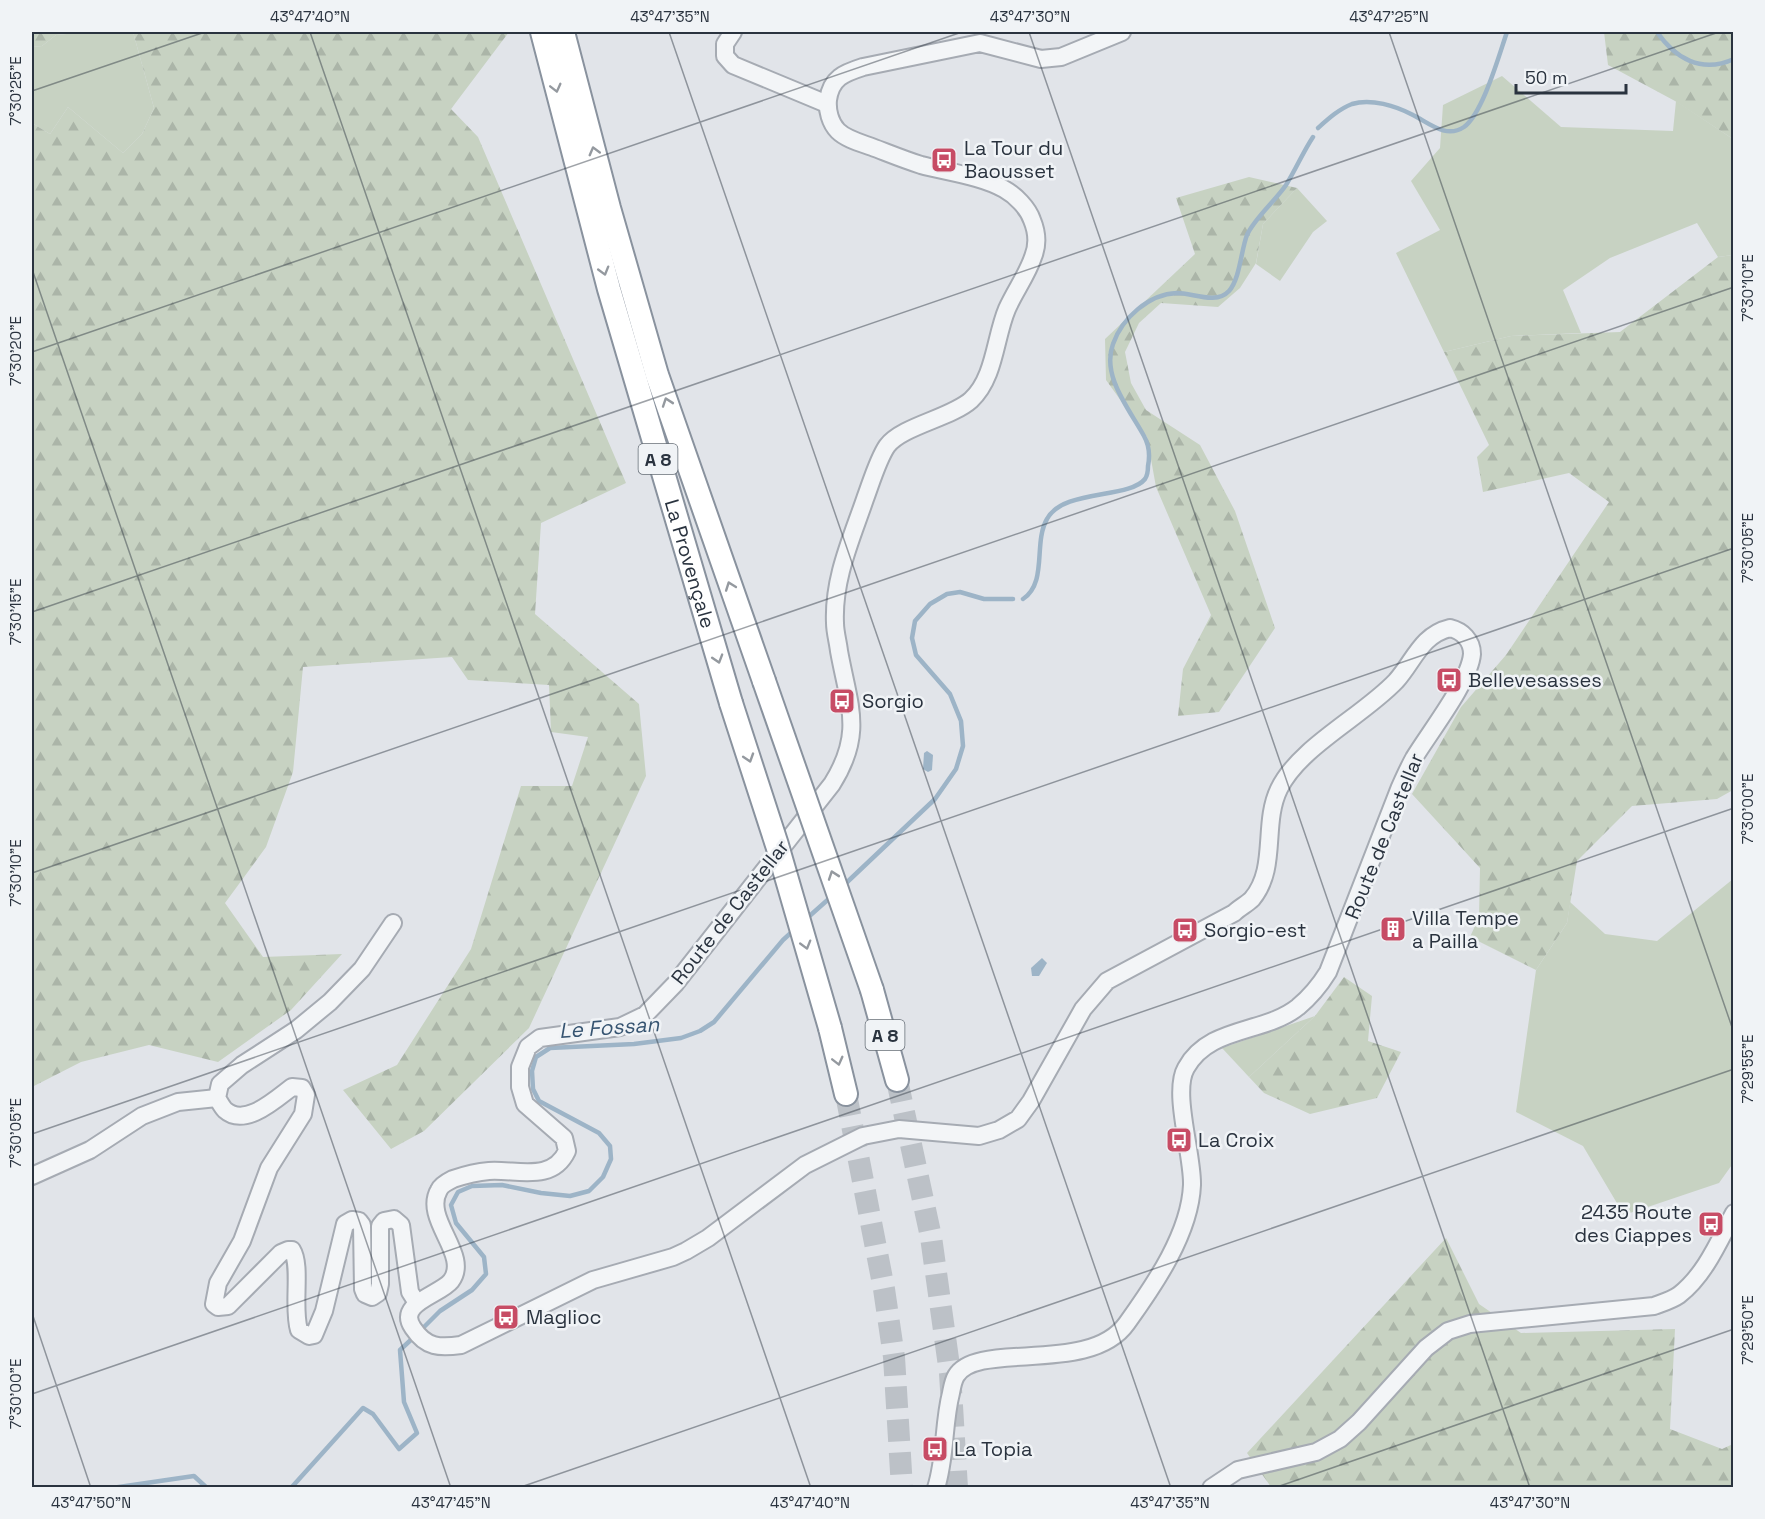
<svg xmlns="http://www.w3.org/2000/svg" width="1765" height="1519" font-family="'Space Grotesk',sans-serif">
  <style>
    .green { fill: #c7d2c2 }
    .forest { fill: url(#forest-firs) }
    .water { fill: #9db4c7 }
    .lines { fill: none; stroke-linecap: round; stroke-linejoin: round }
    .stream { stroke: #9db4c7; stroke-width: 4.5 }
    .highway-tunnel { stroke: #bcc1c7; stroke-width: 22; stroke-dasharray: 22 11; stroke-linecap: butt }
    .minor-casing { stroke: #a6abb3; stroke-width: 20 }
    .highway-casing { stroke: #89929e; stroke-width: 26 }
    .minor { stroke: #f3f5f7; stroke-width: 16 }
    .highway { stroke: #fff; stroke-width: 22 }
    .highway-bridge-casing { stroke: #89929e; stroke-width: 26; stroke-linecap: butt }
    .highway-bridge { stroke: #fff; stroke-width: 22 }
    .oneway { stroke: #94999f }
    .ticks { fill: none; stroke: #2a333f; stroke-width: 1.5; stroke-opacity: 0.45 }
    .labels { text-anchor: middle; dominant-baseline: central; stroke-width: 5; stroke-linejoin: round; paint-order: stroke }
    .shield { fill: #f0f3f6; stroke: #656d76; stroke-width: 1.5 }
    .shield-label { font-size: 18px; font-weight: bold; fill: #2a333f }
    .poi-label { font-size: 20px; fill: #2a333f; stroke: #f0f3f6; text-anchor: start }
    .street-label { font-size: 20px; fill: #2a333f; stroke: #f0f3f6 }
    .water-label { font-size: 21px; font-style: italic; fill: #365471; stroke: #f0f3f6 }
    .neatline { fill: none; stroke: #2a333f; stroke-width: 2 }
    .ticks-label { font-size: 15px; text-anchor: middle; fill: #2a333f }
  </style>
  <defs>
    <pattern id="forest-firs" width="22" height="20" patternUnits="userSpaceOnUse" patternTransform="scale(1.5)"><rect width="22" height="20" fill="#c7d2c2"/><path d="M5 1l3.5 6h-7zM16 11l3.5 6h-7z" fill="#abb5a8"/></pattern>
  </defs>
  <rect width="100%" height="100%" fill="#e1e4e9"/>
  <!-- green -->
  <g class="green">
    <polygon points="87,32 133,32 154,108 142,134 123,153 68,107 50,134 32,123 32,47 42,46 56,35"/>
    <polygon points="1502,76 1561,127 1673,131 1676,101 1733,139 1733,255 1718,257 1697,223 1610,258 1563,290 1581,333 1511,336 1444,352 1396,253 1440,230 1411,181 1440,148 1443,105"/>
    <polygon points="1297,188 1327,221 1313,232 1280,281 1256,264 1263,224"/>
    <polygon points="1733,879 1734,1162 1719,1183 1624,1215 1583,1146 1516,1112 1536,970 1567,923 1570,902 1605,934 1657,941"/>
    <polygon points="1315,1016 1249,1077 1222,1048"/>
  </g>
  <!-- forest -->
  <g class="forest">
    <polygon points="32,32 87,32 56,35 42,46 32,47"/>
    <polygon points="133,32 509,32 451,109 478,137 626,483 541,523 535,614 639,704 646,776 529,1028 424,1131 391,1149 343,1090 397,1065 471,949 521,786 572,786 588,737 551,732 549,685 468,680 452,657 303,667 293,772 266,847 225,903 263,957 342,954 291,1010 218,1062 149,1045 81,1062 32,1087 32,123 50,134 68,107 123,153 142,134 154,108"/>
    <polygon points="1604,32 1733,32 1733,139 1675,101 1608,65"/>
    <polygon points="1249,177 1297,188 1263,224 1256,263 1240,288 1218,307 1161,303 1139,323 1125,352 1131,383 1146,410 1200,445 1235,511 1275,628 1219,712 1178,716 1183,669 1211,615 1156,487 1147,437 1106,380 1105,339 1195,254 1176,198"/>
    <polygon points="1733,255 1733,790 1717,799 1632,806 1577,861 1567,923 1536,970 1470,937 1479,917 1480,868 1412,794 1461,707 1506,655 1609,502 1569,473 1483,492 1477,457 1489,445 1444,352 1511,336 1620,332 1718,257"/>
    <polygon points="1344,977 1372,996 1368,1041 1401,1052 1377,1098 1310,1114 1264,1093 1249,1077 1315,1016"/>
    <polygon points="1446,1238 1479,1304 1521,1333 1675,1329 1670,1429 1722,1449 1733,1444 1733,1487 1271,1487 1247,1453"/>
  </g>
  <!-- water -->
  <g class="water">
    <polygon points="927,751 933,755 932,770 928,772 923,769 924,753"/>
    <polygon points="1042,958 1047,963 1039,976 1032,976 1031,968"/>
  </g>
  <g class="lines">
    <!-- stream -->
    <g class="stream">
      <path d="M1657 32C1675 58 1701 74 1734 59"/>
      <path d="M1318 128C1328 119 1339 109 1352 104 1371 98 1396 106 1413 115 1429 123 1446 139 1464 127 1483 113 1499 55 1507 32"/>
      <path d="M1023 599C1048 582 1033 543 1047 519 1063 489 1129 499 1145 479 1147 476 1148 471 1148 466 1150 456 1149 445 1144 436 1130 410 1101 376 1113 344 1122 318 1149 294 1177 293 1193 293 1216 305 1229 291 1240 279 1241 250 1247 235 1254 219 1276 200 1286 185 1296 169 1303 152 1313 137"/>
      <polyline points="843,886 935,799 956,769 963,746 961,721 950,694 916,655 912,638 915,621 930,604 947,594 960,592 984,599 1013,599"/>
      <polyline points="805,920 832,896"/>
      <polyline points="420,1331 440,1311 472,1290 486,1274 484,1257 456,1223 451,1205 458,1192 472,1186 502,1185 541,1193 570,1196 589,1191 603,1177 611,1159 610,1146 599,1133 539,1101 533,1089 532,1071 536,1057 550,1048 634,1044 681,1038 700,1031 714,1022 783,940 794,930"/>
      <polyline points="112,1488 194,1476 207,1488"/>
      <polyline points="291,1488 363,1408 373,1414 399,1449 417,1433 404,1402 400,1350 414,1337"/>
    </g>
    <!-- highway-tunnel -->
    <g class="highway-tunnel">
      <polyline points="897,1080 931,1237 950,1373 957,1488"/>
      <polyline points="846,1094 884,1289 894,1357 902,1488"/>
    </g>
    <!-- minor casing -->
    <g class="minor-casing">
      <g id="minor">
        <polyline points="733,32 725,44 725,56 733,65 827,104"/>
        <path d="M393 923 362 969 330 1002 296 1030 242 1065 220 1084 217 1098C219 1101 222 1107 225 1110 245 1128 276 1099 292 1087L302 1088 306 1095 303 1114 269 1168 242 1241 218 1283 214 1304 218 1307 228 1306 281 1253 288 1250H292C302 1266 292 1307 299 1330L309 1336 314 1335 324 1311 345 1224 352 1220 359 1221 362 1225 363 1289 365 1294 372 1297 378 1293 380 1284V1226L384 1221 394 1219 401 1225 410 1292 417 1303"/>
        <polyline points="32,1176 90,1150 142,1116 178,1102 217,1098"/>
        <path d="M936 1488C946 1457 943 1424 951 1393 952 1388 953 1381 956 1376 977 1340 1090 1376 1127 1323 1155 1284 1190 1233 1192 1185 1193 1155 1172 1092 1186 1068 1209 1026 1264 1034 1298 1007 1310 997 1320 985 1328 972L1400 787C1404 778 1409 767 1414 758 1429 733 1470 681 1472 654 1472 640 1462 631 1450 628 1421 635 1414 661 1396 681 1363 716 1299 747 1279 789 1262 824 1278 868 1252 899 1247 904 1239 908 1234 913L1107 981 1083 1009 1031 1101 1018 1119 999 1130 979 1136 899 1129 863 1136 805 1165 708 1238 686 1251 673 1257 593 1280 461 1345C440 1348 426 1348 413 1328 396 1303 440 1295 451 1281 471 1255 422 1219 439 1190 441 1185 449 1181 453 1179 465 1175 477 1172 489 1171 517 1169 552 1183 567 1151L564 1138 525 1104 520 1087V1067L528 1047 540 1038 620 1027 645 1015 675 984 832 784C864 733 849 706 839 651 838 642 835 632 835 623 833 579 851 540 865 499 871 483 878 459 887 446 902 426 951 418 971 400 995 378 995 337 1007 309 1015 291 1027 275 1033 257 1038 245 1037 232 1032 220 1028 208 1015 195 1004 189 981 176 947 172 921 165 905 160 888 153 872 147 861 143 846 139 838 131 830 123 827 110 828 100 831 78 844 73 863 67L980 43 1041 59 1061 57 1122 32"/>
        <path d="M1211 1488 1238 1470 1316 1452 1340 1439 1359 1422 1426 1348 1448 1331 1470 1324 1654 1306C1662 1303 1672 1300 1679 1295 1705 1275 1719 1241 1734 1213"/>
      </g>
    </g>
    <!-- highway casing -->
    <g class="highway-casing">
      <g id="highway">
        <path id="s1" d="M542 32 609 289 731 703"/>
        <polyline points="563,32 609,208 657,375 764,681"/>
        <polyline points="872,990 897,1080"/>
        <polyline points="830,1028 846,1094"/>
      </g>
    </g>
    <!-- minor -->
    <use href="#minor" class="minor"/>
    <!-- highway -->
    <use href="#highway" class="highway"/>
    <!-- highway-bridge casing -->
    <g class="highway-bridge-casing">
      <g id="highway-bridge">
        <polyline points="764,681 872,990"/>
        <polyline points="731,703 777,845 830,1028"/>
      </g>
    </g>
    <!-- highway-bridge -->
    <use href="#highway-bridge" class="highway-bridge"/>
  </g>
  <!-- one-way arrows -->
  <defs><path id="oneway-chevron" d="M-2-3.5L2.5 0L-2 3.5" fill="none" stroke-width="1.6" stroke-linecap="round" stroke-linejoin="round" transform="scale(1.5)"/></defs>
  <g class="oneway">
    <use href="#oneway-chevron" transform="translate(556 88) rotate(76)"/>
    <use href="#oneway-chevron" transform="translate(594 151) rotate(-105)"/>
    <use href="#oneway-chevron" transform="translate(604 271) rotate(74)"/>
    <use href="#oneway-chevron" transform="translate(667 402) rotate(-109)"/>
    <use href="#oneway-chevron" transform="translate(730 586) rotate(-110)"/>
    <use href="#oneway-chevron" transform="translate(718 659) rotate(73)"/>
    <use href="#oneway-chevron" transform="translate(749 758) rotate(72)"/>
    <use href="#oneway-chevron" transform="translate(833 875) rotate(-109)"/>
    <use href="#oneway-chevron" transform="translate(806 945) rotate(74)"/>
    <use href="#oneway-chevron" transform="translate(838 1061) rotate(76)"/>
  </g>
  <!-- ticks -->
  <path class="ticks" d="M310 32 811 1488M669 32 1171 1488M1029 32 1530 1488M1389 32 1734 1033M32 91 205 32M32 269 451 1488M32 352 962 32M32 612 1719 32M32 873 1734 287M32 1134 1734 548M32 1313 91 1488M32 1394 1734 808M518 1488 1734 1069M1274 1488 1734 1329"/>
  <!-- icons -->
  <defs>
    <g id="bus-square" transform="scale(1.35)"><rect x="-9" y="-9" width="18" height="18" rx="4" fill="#c74c65" stroke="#f0f3f6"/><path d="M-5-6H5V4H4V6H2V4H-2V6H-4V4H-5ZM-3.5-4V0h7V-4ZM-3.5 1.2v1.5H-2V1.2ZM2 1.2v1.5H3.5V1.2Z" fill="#fff"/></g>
    <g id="building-square" transform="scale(1.35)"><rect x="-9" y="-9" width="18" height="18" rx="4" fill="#c74c65" stroke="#f0f3f6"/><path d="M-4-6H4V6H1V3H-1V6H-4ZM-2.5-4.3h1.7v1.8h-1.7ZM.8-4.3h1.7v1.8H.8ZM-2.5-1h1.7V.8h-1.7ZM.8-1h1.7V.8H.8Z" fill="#fff"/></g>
  </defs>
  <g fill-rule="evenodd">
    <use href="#bus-square" x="944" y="160"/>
    <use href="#bus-square" x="1449" y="680"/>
    <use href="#bus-square" x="842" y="701"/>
    <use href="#building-square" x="1393" y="929"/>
    <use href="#bus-square" x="1185" y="930"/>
    <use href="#bus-square" x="1179" y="1140"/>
    <use href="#bus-square" x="1711" y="1224"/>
    <use href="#bus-square" x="506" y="1317"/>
    <use href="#bus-square" x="935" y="1449"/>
  </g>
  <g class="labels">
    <!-- shield labels -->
    <g class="shield">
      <rect x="638.5" y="444" width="39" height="30" rx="4.5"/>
      <rect x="865.5" y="1020" width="39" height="30" rx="4.5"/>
    </g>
    <g class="shield-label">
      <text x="658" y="459">A 8</text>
      <text x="885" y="1035">A 8</text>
    </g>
    <!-- poi labels -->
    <g class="poi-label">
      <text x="964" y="148">La Tour du<tspan x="964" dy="23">Baousset</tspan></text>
      <text x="1468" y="680">Bellevesasses</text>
      <text x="862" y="701">Sorgio</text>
      <text x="1412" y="918">Villa Tempe<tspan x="1412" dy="23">a Pailla</tspan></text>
      <text x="1204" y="930">Sorgio-est</text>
      <text x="1198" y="1140">La Croix</text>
      <text x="1692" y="1212" text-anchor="end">2435 Route<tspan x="1692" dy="23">des Ciappes</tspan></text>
      <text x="526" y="1317">Maglioc</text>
      <text x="954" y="1449">La Topia</text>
    </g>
    <!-- street labels -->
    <g class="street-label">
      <text stroke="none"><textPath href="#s1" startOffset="552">La Provençale</textPath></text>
      <text transform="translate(1384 836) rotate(-68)">Route de Castellar</text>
      <text transform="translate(730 912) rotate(-52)">Route de Castellar</text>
    </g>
    <!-- water labels -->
    <g class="water-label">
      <text transform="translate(609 1027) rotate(-4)">Le Fossan</text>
    </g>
  </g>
  <!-- border -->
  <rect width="1765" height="1519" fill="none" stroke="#f0f3f6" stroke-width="66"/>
  <!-- scale -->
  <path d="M1516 84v9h110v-9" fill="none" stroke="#2a333f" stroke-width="3"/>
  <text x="1525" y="84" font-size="18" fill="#2a333f" stroke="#f0f3f6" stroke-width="4.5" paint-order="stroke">50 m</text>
  <rect x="33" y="33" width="1699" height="1453" class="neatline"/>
  <g class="ticks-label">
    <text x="310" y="22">43°47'40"N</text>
    <text x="670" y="22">43°47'35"N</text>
    <text x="1030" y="22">43°47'30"N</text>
    <text x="1389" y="22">43°47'25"N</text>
    <text transform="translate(16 91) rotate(-90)" y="5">7°30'25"E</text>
    <text transform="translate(1748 288) rotate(-90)" y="5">7°30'10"E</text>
    <text transform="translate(16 351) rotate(-90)" y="5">7°30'20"E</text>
    <text transform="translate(1748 548) rotate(-90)" y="5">7°30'05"E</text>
    <text transform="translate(16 612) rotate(-90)" y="5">7°30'15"E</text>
    <text transform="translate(1748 809) rotate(-90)" y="5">7°30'00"E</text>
    <text transform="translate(16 873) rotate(-90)" y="5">7°30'10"E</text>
    <text transform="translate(1748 1069) rotate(-90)" y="5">7°29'55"E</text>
    <text transform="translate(16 1133) rotate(-90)" y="5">7°30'05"E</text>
    <text transform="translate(1748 1330) rotate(-90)" y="5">7°29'50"E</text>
    <text transform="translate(16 1394) rotate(-90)" y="5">7°30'00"E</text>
    <text x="91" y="1508">43°47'50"N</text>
    <text x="451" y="1508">43°47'45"N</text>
    <text x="810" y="1508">43°47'40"N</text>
    <text x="1170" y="1508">43°47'35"N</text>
    <text x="1530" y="1508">43°47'30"N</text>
  </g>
</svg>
